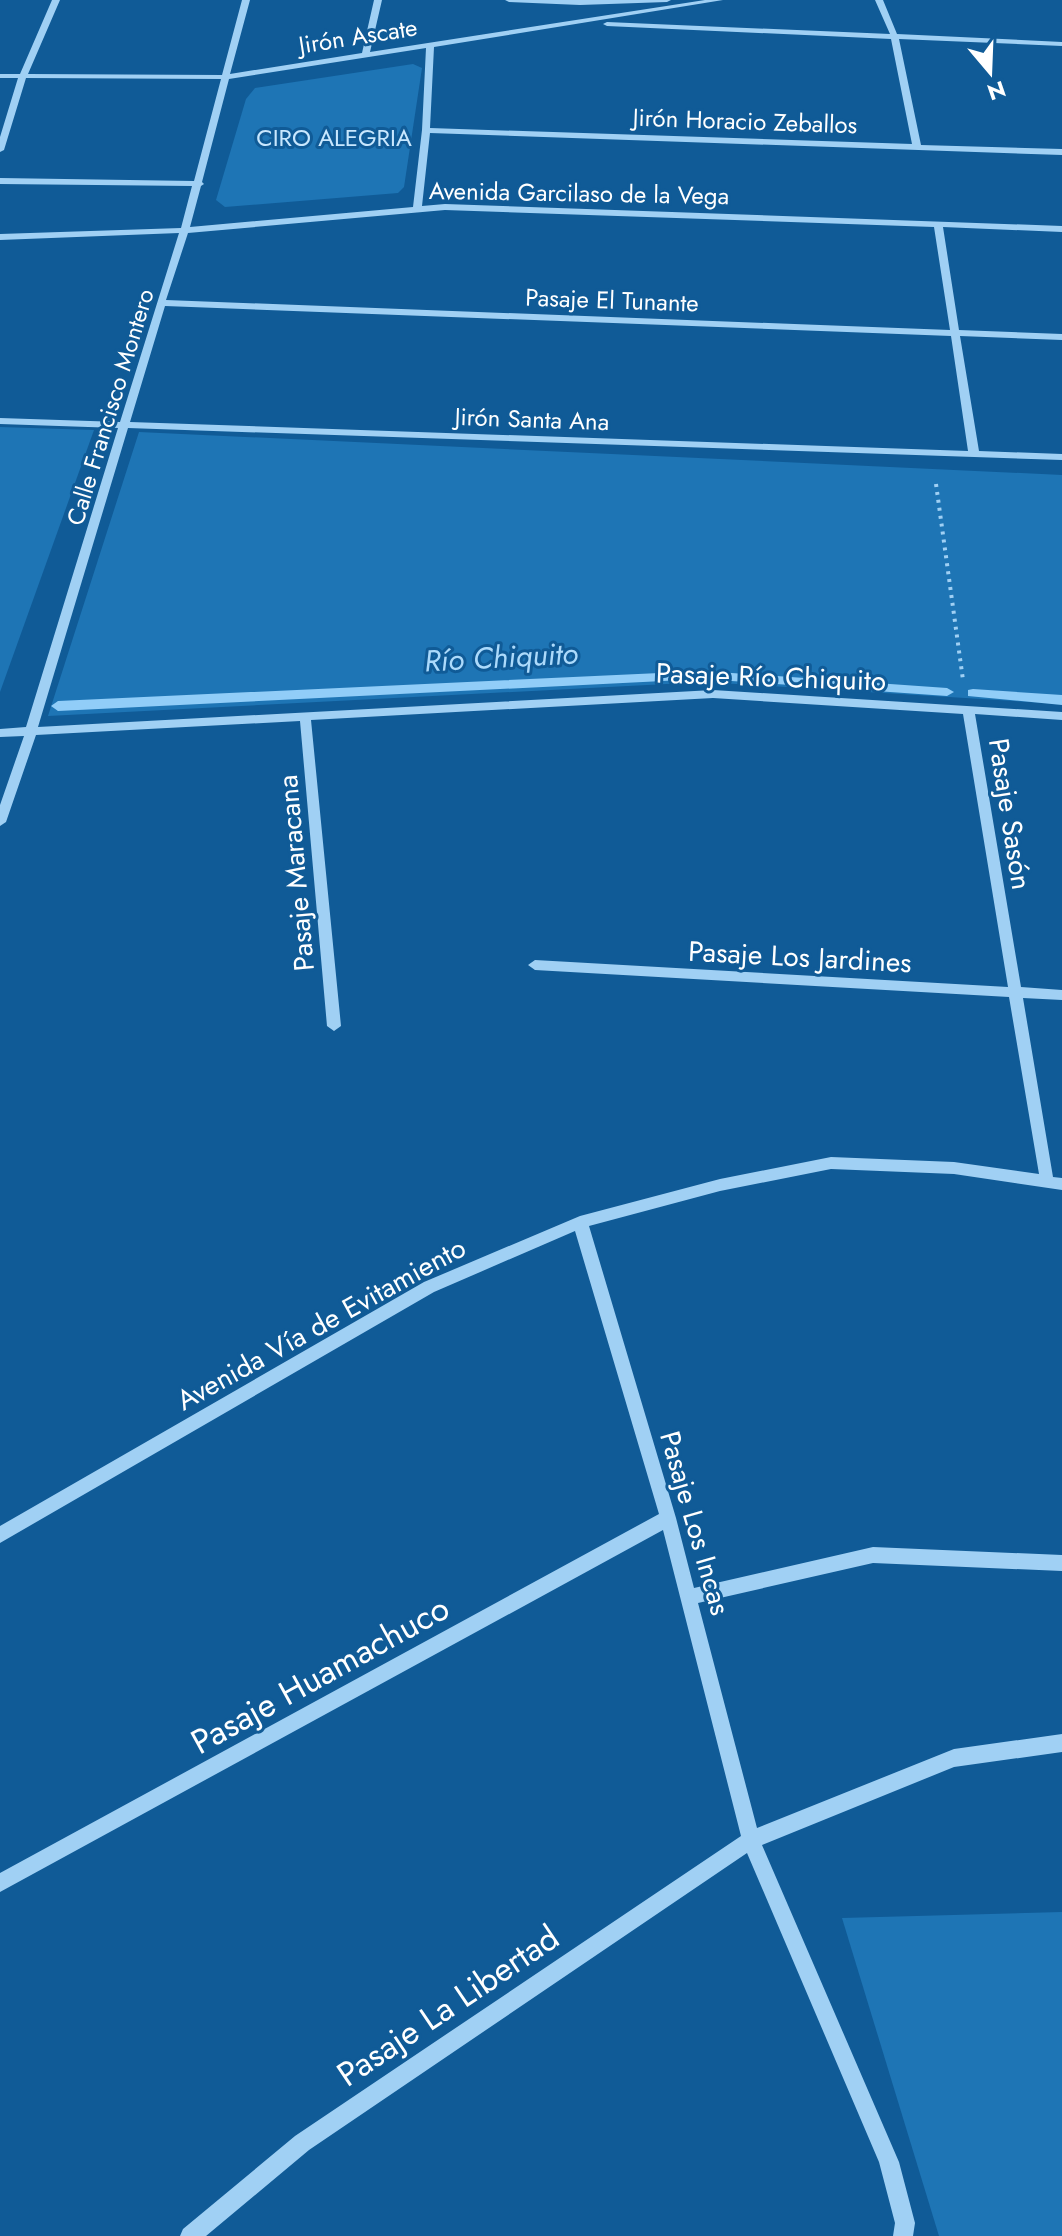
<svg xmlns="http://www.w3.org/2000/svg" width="1062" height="2236" font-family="Jost,sans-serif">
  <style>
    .green { fill: #1e75b5 }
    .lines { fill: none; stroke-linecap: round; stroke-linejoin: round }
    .stream { fill: #91cdf8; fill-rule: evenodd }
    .path { stroke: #a0d0f4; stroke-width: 4; stroke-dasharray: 3 5; stroke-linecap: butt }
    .minor { fill: #a0d0f4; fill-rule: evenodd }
    .labels { text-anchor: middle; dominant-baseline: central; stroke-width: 6; stroke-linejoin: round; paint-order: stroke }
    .far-street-label { font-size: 24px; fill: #fff; stroke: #105b97 }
    .far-park-label { font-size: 24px; fill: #c8e7fe; stroke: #105b97 }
    .street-label { font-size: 28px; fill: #fff; stroke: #105b97 }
    .water-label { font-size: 30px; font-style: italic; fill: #acdafb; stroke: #105b97 }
    .near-street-label { font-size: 34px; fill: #fff; stroke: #105b97 }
  </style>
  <rect width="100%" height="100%" fill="#105b97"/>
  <!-- green -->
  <g class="green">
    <polygon points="413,64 422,68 404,187 398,193 225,207 216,200 246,99 255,88"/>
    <polygon points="0,427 94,430 0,692"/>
    <polygon points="139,432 1062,475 1062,704 705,682 48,716"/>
    <polygon points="1062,1912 1062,2236 939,2236 842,1918"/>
  </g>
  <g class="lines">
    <!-- stream -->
    <g class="stream">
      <polygon points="703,671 947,688 954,692 947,696 703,679 58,711 51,706 58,701"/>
      <polygon points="973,689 1062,695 1062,705 968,696 968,690"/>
    </g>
    <!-- path -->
    <polyline class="path" points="936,484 963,680"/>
    <!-- minor -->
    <g class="minor">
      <path d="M52 0H60L28 74 222 75 242 0H250L230 74 362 53 374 0H382L370 52 705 0H723L434 47 430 128 912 144 891 39 607 26 603 24 607 22 890 34 875 0H883L897 34 1062 42V46L899 39 921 145 1062 149V155L430 133 422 206 445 204 1062 226V232L943 227 959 330 1062 334V340L960 336 979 451 1062 454V460L128 428 38 727 713 690 1062 712V720L975 714 1021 987 1062 990V1000L1023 998 1053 1177 1062 1178V1190L954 1174 831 1169 720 1191 589 1226 676 1518 694 1588 873 1547 1062 1555V1571L873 1563 698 1603 757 1828 954 1749 1062 1734V1752L954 1767 762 1845 899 2162 915 2223 913 2236H893L895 2223 879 2162 747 1853 309 2150 206 2236H180L183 2229 295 2136 741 1836 663 1530 0 1892V1873L659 1514 575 1231 434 1292 0 1543V1526L424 1282 580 1216 720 1179 831 1157 954 1162 1039 1174 1009 997 535 970 528 965 535 960 1008 987 963 714 713 698 311 720 341 1026 334 1031 327 1026 300 721 36 735 6 822 0 826V805L24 736 0 737V729L26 727 118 428 0 424V418L120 422 179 233 0 240V234L181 228 192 186 0 184V178L194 181 221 79 26 78 4 150 0 152V137L18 78H0V74H20ZM426 48 422 130 413 207 190 227 201 186 204 184 202 182 229 79ZM445 210 934 227 950 330 166 300 188 233ZM165 306 951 336 968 451 130 422Z"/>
      <polygon points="505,0 671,0 667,2 580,5 509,2"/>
    </g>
  </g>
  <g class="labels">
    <!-- far-street labels -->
    <g class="far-street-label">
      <text transform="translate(358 36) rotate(-9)">Jirón Ascate</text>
      <text transform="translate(745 121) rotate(2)">Jirón Horacio Zeballos</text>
      <text transform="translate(579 193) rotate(1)">Avenida Garcilaso de la Vega</text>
      <text transform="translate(612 300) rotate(2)">Pasaje El Tunante</text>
      <text transform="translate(110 407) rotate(-73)">Calle Francisco Montero</text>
      <text transform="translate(532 419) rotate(2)">Jirón Santa Ana</text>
    </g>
    <!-- far-park labels -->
    <g class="far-park-label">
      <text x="334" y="137">CIRO ALEGRIA</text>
    </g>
    <!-- street labels -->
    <g class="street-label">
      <text transform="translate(771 677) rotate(2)">Pasaje Río Chiquito</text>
      <text transform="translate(1010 814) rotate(81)">Pasaje Sasón</text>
      <text transform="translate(296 873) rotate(-95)">Pasaje Maracana</text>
      <text transform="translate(800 957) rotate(3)">Pasaje Los Jardines</text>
      <text transform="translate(321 1324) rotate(-29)">Avenida Vía de Evitamiento</text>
      <text transform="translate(695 1523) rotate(74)">Pasaje Los Incas</text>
    </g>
    <!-- water labels -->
    <g class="water-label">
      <text transform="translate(501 657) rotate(-3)">Río Chiquito</text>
    </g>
    <!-- near-street labels -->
    <g class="near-street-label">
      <text transform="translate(320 1675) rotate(-29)">Pasaje Huamachuco</text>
      <text transform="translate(448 2006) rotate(-34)">Pasaje La Libertad</text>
    </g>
  </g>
  <!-- north arrow -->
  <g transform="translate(990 72) rotate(161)" stroke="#105b97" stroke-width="6" paint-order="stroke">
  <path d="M0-6L14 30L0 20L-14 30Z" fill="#ffffff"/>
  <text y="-12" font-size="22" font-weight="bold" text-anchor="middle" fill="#ffffff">N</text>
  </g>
</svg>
